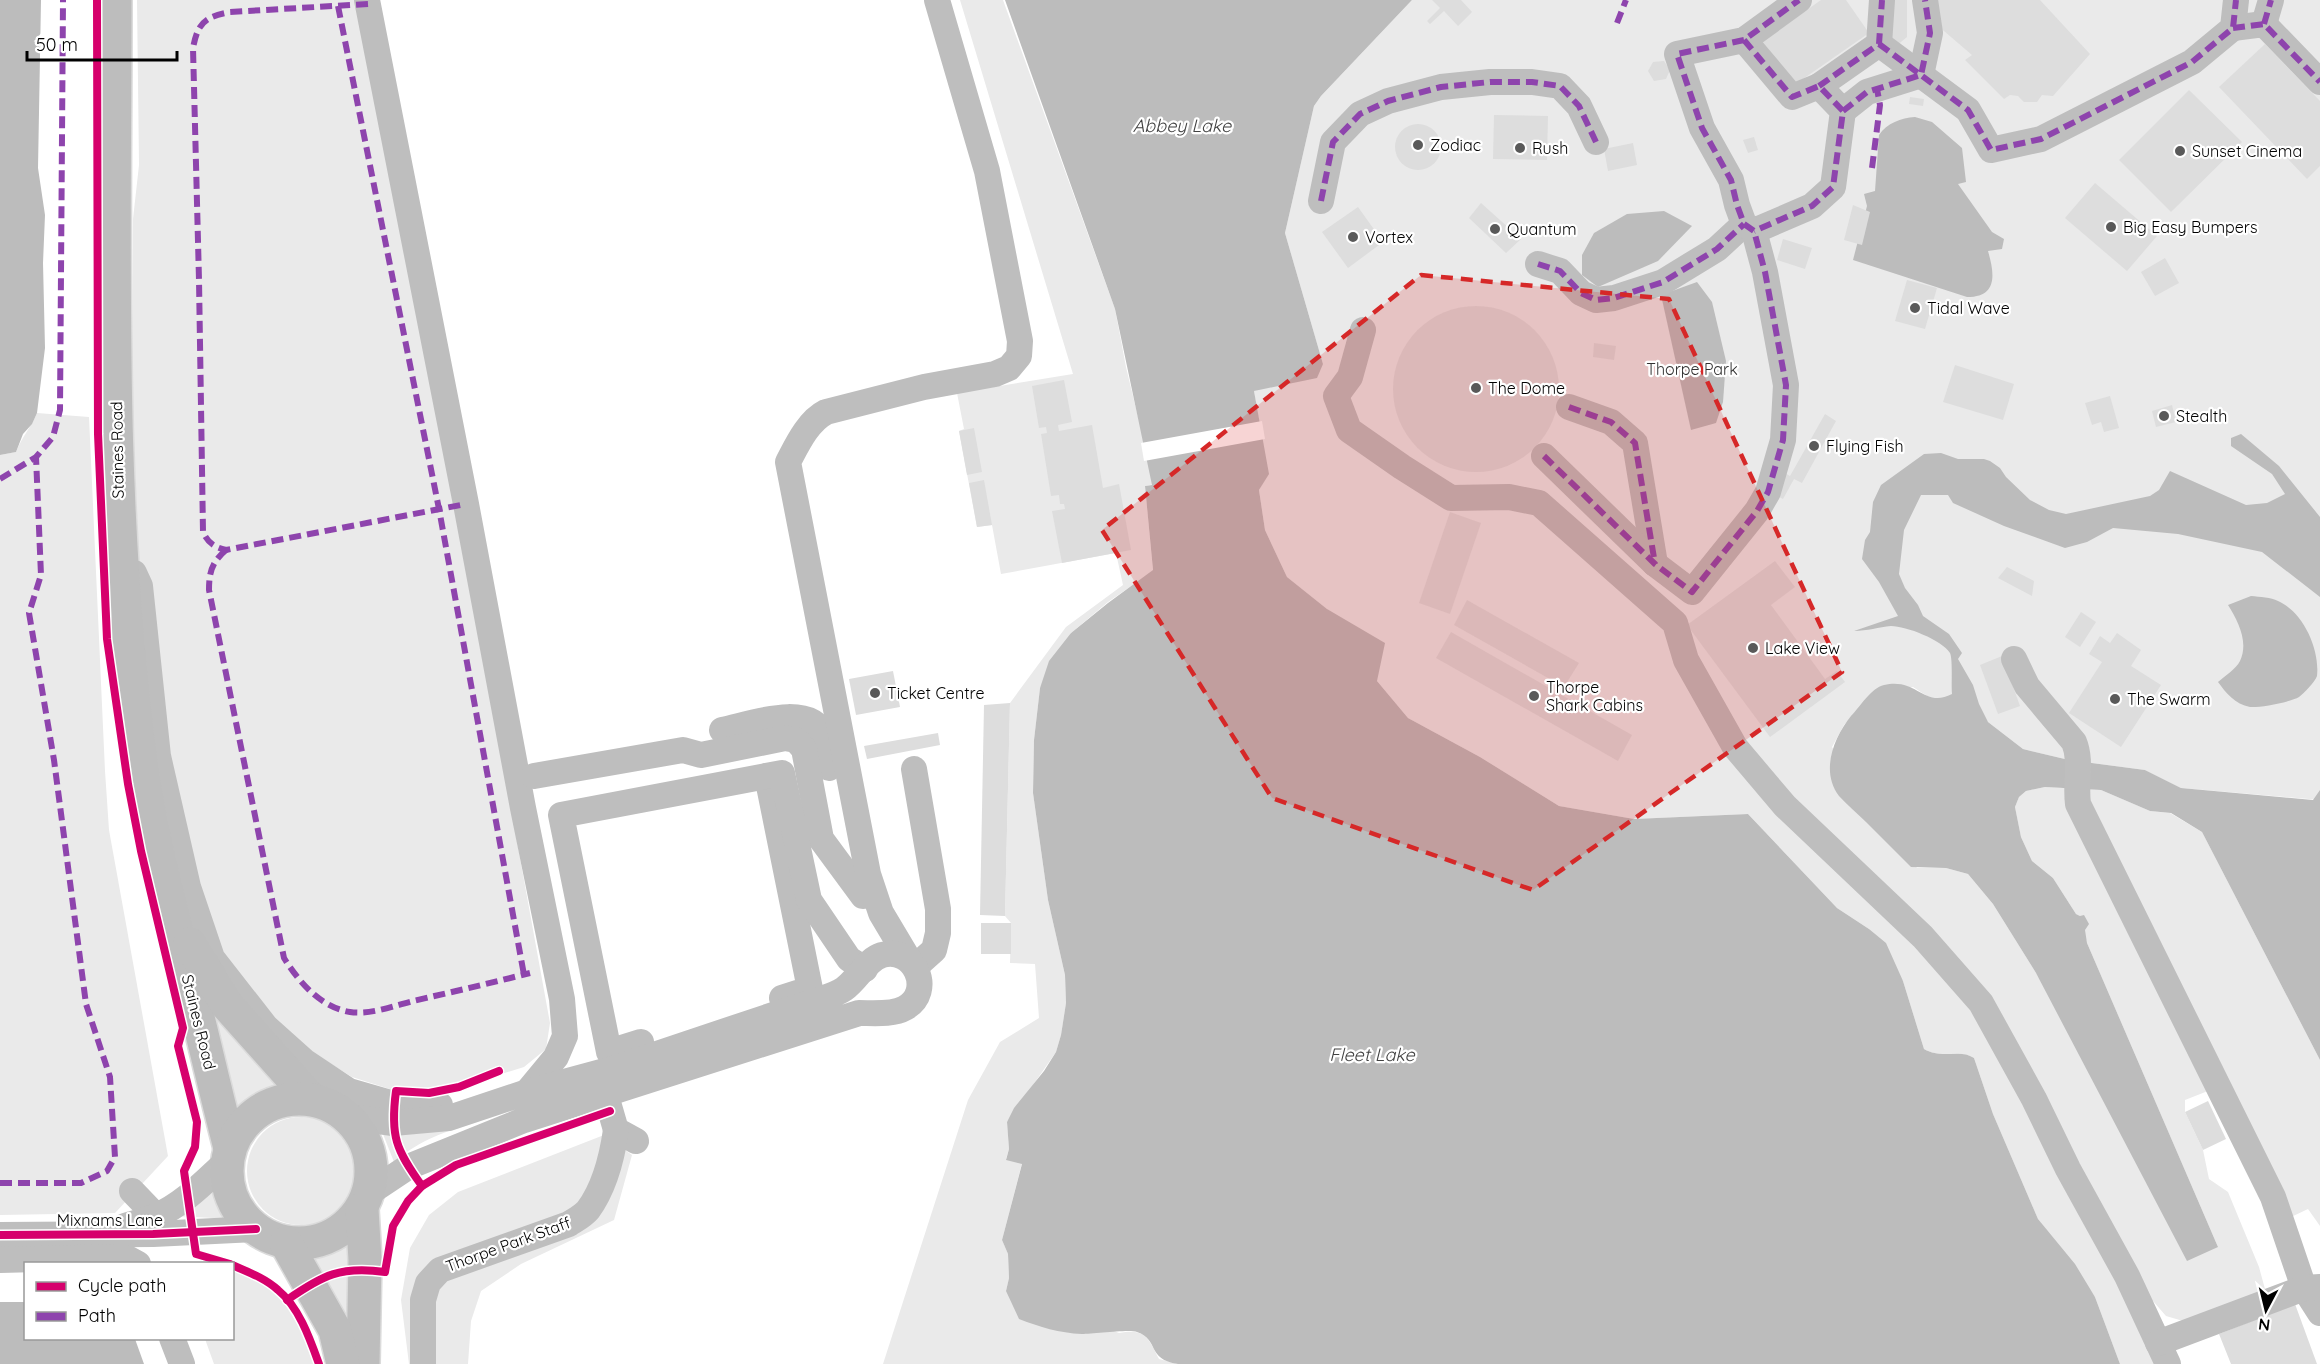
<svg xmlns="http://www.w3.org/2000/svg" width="2320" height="1364" font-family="Quicksand,sans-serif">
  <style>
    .green { fill: #eaeaea }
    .water { fill: #bcbcbc }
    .pier { fill: #fff }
    .building { fill: #ddd }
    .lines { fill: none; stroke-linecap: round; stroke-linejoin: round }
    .major-casing { stroke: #dbdbdb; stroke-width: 36 }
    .minor { stroke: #bebebe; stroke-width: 26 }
    .major { stroke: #bdbdbd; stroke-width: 33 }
    .quiet { stroke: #8e44ad; stroke-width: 6; stroke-dasharray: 12 6; stroke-linecap: butt }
    .cycleway-casing { stroke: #fff; stroke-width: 11 }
    .cycleway { stroke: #d6006c; stroke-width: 8 }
    .marked { fill: #d62828; fill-opacity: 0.2; stroke: #d62828; stroke-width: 4.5; stroke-dasharray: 12 8; stroke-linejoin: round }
    .poi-dot { fill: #595959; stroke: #fff; stroke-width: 2 }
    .labels { text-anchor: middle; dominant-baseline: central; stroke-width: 4.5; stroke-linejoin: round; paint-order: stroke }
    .poi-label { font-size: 16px; fill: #000; stroke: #fff; text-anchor: start }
    .park-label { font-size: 16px; fill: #303030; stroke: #fff }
    .street-label { font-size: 16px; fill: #000; stroke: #fff }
    .water-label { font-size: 18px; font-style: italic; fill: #414141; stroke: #fff }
  </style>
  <rect width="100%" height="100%" fill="#fff"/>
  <!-- green -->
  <g class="green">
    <polygon points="137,0 357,0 456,506 550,1023 546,1049 524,1067 459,1087 429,1093 396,1091 352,1077 315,1054 239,993 188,887 140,586 132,399 133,219 139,165"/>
    <path d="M960 0H1003L1115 309 1126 367 1144 442 1259 421 1254 391 1323 364 1285 233 1314 106 1321 96 1412 0H2320V800L2181 788 2145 770 2069 760 2023 749 1953 695C1934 704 1929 697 1913 687L1869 696 1844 725 1832 747 1917 868H1946L1968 874 1993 904 2036 973 2218 1247 2087 943 2080 916 2076 914 2053 878 2032 861 2021 837 2015 807 2019 797 2026 791 2045 787 2101 790 2150 811 2170 813 2202 832 2320 1060V1226L2308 1209 2289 1218 2218 1087 2185 1100V1112L2203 1150 2209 1179 2228 1192 2259 1267 2265 1289 2253 1299 2190 1323 2166 1316 2153 1301 2157 1364H2120L2095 1297 2038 1219 1993 1114 1974 1058C1960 1048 1943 1060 1924 1049L1903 981 1869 929 1837 908 1748 814 1634 819 1559 806 1480 757 1408 718 1377 681 1327 609 1287 577 1265 530 1259 490 1268 474 1266 463 1145 486 1153 571 1108 602 1071 633 1040 688 1034 740 1033 793 1048 900 1065 975 1066 1003 1061 1035 1056 1052 1007 1122 1009 1149 1006 1159 1022 1163 1002 1240 1008 1254 1009 1278 1006 1291 1119 1333C1145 1328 1148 1337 1159 1359L1178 1364H883L968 1100 1000 1042 1039 1018 1035 964 1010 963 1011 923 1005 916 1010 703 1066 627 1123 585 1116 553 1001 574 992 525 977 527 959 431 964 429 957 393 1073 374Z"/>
    <path d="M37 413 89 417 105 771 109 830 168 1156 115 1213 0 1215V455L16 452C22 437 31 427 37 413Z"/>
    <path d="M194 973 288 1090C264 1098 250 1105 233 1124Z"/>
    <circle cx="301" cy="1171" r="54"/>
    <path d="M479 1121C445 1132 421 1139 394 1162L381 1129Z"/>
    <polygon points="604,1135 632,1155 614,1220 521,1264 481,1291 471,1321 468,1364 409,1364 401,1300 410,1248 429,1215 458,1192"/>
    <polygon points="219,1179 224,1204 232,1219 175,1216"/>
    <polygon points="353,1238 351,1329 324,1276 310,1253 339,1245"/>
    <polygon points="233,1265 266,1281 294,1311 319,1364 214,1364 205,1339 232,1338"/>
  </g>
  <!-- water -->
  <g class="water">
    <polygon points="0,0 41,0 38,168 45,215 43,263 45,348 37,413 32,424 23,434 16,452 0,455"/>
    <path d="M1005 0H1412L1321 96 1314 106 1285 233 1323 364 1317 378 1254 391 1269 474 1259 490 1265 530 1287 577 1327 609 1385 643 1377 681 1408 718 1480 757 1559 806 1634 819 1748 814 1837 908 1869 929 1886 943 1903 981 1924 1049C1943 1060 1960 1048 1974 1058L1993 1114 2038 1219 2075 1264 2095 1297 2120 1364H1178C1146 1359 1160 1340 1137 1332 1130 1329 1093 1334 1082 1334 1059 1333 1040 1327 1019 1319L1006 1291 1009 1278 1008 1254 1002 1240 1022 1164 1006 1160 1009 1149 1007 1122 1014 1108 1044 1071 1056 1052 1061 1035 1066 1003 1065 975 1048 900 1033 793 1034 740 1040 688 1049 661 1071 633 1108 603 1153 570 1145 486 1152 485 1115 309Z"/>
    <path d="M1915 117 1932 122 1962 148 1966 182 1958 184 1992 232 2004 239 2002 249 1988 251C1994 272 1999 297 1967 297L1853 260 1867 206 1864 194 1875 191 1879 135C1887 123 1901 118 1915 117Z"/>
    <polygon points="1664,211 1692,226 1658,261 1598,287 1582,275 1582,255 1594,233 1627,214"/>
    <polygon points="1697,282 1712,302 1726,361 1723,402 1716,423 1691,430 1661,295"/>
    <path d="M2241 434 2279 466 2320 517V597L2262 552 2178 534 2113 528 2087 542 2065 548 2004 526 1953 503 1948 495H1921L1904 530 1899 574 1905 588 1918 605 1923 616 1949 634 1962 653 1958 659 1973 685 1979 704 1988 722 2023 749 2069 760 2145 770 2181 788 2313 800 2320 790V1060L2202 832 2171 813 2150 811 2101 790 2045 787 2026 791 2019 797 2015 807 2021 837 2032 861 2053 878 2076 914 2080 916 2084 915 2089 924 2085 930 2087 943 2218 1247 2187 1261 2036 973 1993 904 1968 874 1946 868 1911 867C1896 852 1881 837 1866 822 1857 813 1847 805 1839 796 1820 771 1834 737 1851 716 1860 707 1871 688 1884 685 1917 677 1924 709 1952 694 1951 684 1953 660 1950 653 1942 640 1906 626 1891 626 1879 627 1867 631 1854 631L1898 616 1879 582 1862 559 1865 540 1870 532 1873 502 1881 485 1924 454 1941 453 1958 459H1984L1990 461 2000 468 2006 477 2030 500 2049 510 2066 514 2150 496 2159 490 2170 471 2246 505 2267 503 2285 494 2272 474 2231 446V438Z"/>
    <path d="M2251 596C2260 597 2271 597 2278 601 2303 612 2320 649 2317 676 2315 682 2304 693 2299 697 2291 702 2259 708 2250 707 2235 704 2226 693 2218 682 2225 676 2236 669 2240 661 2249 642 2238 621 2228 605Z"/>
    <polygon points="0,1302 25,1302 26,1338 135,1339 144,1364 0,1364"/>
  </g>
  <!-- pier -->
  <polygon class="pier" points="1262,421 1265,439 1144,461 1141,443"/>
  <!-- building -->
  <g class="building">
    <polygon points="1432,0 1461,0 1472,12 1458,26 1444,11 1430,24 1427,21 1440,8"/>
    <polygon points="1821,0 1846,0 1869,33 1790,88 1759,44"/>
    <polygon points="1886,0 1907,0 1907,37 1896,46 1885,36"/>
    <polygon points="1938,0 2040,0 2090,54 2053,96 2042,95 2037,102 2024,102 2018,96 2010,95 2004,99 1965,60 1972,55 1937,25"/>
    <polygon points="2265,44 2320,101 2320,166 2307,179 2219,87"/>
    <polygon points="1664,61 1670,70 1666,79 1654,81 1648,71 1653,62"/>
    <polygon points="2189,90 2242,142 2171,212 2119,160"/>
    <polygon points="1910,97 1924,99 1923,106 1909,104"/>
    <polygon points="1494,115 1548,116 1547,160 1493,159"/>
    <circle cx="1418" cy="147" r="23"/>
    <polygon points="1754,137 1758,150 1748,153 1743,140"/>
    <polygon points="1633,143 1637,165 1608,171 1604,149"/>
    <polygon points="2095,183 2157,236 2127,271 2065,218"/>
    <polygon points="1481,203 1521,239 1506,253 1469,218"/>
    <polygon points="1853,205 1870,212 1862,245 1844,240"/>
    <polygon points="1358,207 1383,242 1348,268 1322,232"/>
    <polygon points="1783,239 1812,248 1805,269 1777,260"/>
    <polygon points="2165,258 2179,283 2155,296 2141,272"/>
    <polygon points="1907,280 1937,288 1925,329 1895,321"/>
    <circle cx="1476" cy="389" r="83"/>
    <polygon points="1594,343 1616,346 1614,360 1593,357"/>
    <polygon points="1955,365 2014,384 2003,420 1943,402"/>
    <polygon points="1064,380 1072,422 1058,425 1059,431 1092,425 1103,488 1119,484 1131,550 1062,563 1052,511 1065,509 1064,504 1060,504 1059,495 1051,496 1041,434 1047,433 1046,427 1039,428 1032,386"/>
    <polygon points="2110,396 2119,428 2104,432 2101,422 2092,425 2085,403"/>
    <polygon points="2172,405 2176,422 2156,427 2152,411"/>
    <polygon points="1825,414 1836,421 1802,483 1794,479 1783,499 1774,494 1783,472 1790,476"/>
    <polygon points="974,428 982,472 967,475 959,431"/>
    <polygon points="984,480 992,525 977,527 969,483"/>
    <polygon points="1450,512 1481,523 1450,614 1419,603"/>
    <polygon points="1775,561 1795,587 1771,605 1825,679 1837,671 1845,682 1770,737 1687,625"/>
    <polygon points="2007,567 2034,581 2032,596 1998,578"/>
    <polygon points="1467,600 1579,663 1564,687 1454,625"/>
    <polygon points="2081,612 2096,622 2080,647 2065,637"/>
    <polygon points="1451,632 1632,735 1618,761 1436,658"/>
    <polygon points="2117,633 2141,650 2131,666 2161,685 2121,747 2069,713 2102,662 2089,654 2100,636 2110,643"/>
    <polygon points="2002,656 2020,706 1998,714 1980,665"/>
    <polygon points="893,671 900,707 856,715 849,679"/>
    <polygon points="1010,703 1005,916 980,915 984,705"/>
    <polygon points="938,733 940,745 867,759 864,746"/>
    <rect x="981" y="923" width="30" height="31"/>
    <polygon points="2208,1101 2226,1139 2203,1150 2185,1112"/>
    <polygon points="2295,1304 2317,1364 2231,1364 2219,1334"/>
  </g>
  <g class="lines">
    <!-- major casing -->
    <g class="major-casing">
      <g id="major">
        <path d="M115 0C115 252 107 506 140 756 149 826 167 894 184 961 200 1023 214 1086 230 1148"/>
        <polyline points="190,944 227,1005 311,1099"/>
        <circle cx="299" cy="1171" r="72"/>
        <polyline points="362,1209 365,1260 363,1364"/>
        <polyline points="286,1243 335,1330 343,1364"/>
      </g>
    </g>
    <!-- minor -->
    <g class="minor">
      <polyline points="367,0 466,504 523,808 562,999 565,1036 556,1057 527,1092"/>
      <polyline points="2264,24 2271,0"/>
      <polyline points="2233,28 2264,24 2320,82"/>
      <polyline points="1744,40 1792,97 1819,86 1843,111 1833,187 1812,206 1754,231"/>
      <polyline points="1879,44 1968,110 1991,150 2041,139 2192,62 2233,28 2236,0"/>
      <polyline points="1819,86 1879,44 1882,0"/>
      <polyline points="1843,111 1867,92 1921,75 1930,33 1925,0"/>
      <polyline points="1321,201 1333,142 1360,114 1388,101 1441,87 1490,82 1532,82 1560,86 1579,106 1596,142"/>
      <polyline points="1538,264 1560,271 1581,293 1596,300 1614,298 1663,282 1717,249 1744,224"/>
      <polyline points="1363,330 1350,377 1336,396 1349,430 1402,467 1451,498 1509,497 1539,503 1675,623 1686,660 1735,747 1785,806 1923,937 1981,1003 2034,1099 2068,1169 2127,1276 2168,1364"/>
      <polyline points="1569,407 1611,422 1635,443 1655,564"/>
      <polyline points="1544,456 1655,564 1692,592 1757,511 1768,492 1783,440 1786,385 1765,272 1754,231 1744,224 1737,205 1731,180 1702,128 1677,54 1744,40 1799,0"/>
      <polyline points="134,573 140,586 158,756 188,887 212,958 266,1027 304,1061 349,1091 394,1104 440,1105"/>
      <path d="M2014 659 2027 686 2074 742C2082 761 2075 783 2078 804L2273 1197 2304 1288 2320 1313"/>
      <path d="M722 730C748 725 810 701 823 735 827 745 828 758 829 768"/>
      <polyline points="914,769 938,909 938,933 934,950 915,967"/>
      <polyline points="534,776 683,750 701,755 785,738 796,740 804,749 821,839 863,896"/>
      <polyline points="767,776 810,989 782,998"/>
      <path d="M909 960 881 913 868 874 788 462C797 445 808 421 826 412L924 387 995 374 1009 368 1019 356 1020 341 987 171 937 0"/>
      <polyline points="641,1042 609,1052 561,815 782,773 809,900 849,959 865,969"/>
      <polyline points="605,1092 616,1130 636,1141"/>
      <path d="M348 1117 393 1123 449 1118 527 1092 612 1069 818 1000C827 997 837 994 844 989 858 979 866 960 882 955 914 946 935 991 905 1008 893 1015 873 1013 859 1013L524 1120 408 1167 369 1193"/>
      <polyline points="132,1191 156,1216 154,1230"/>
      <path d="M125 1226C135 1223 146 1220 156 1216 184 1204 205 1181 227 1161"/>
      <polyline points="0,1235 153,1234 256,1229"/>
      <polyline points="0,1260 115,1257 127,1258 138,1264"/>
      <polyline points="172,1338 182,1364"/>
      <polyline points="2158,1343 2304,1288 2320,1287"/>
      <path d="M423 1364V1300L428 1283 440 1270 569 1224C575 1220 583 1216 588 1210 605 1187 612 1158 616 1130"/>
    </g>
    <!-- major -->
    <use href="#major" class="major"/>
    <!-- quiet -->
    <g class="quiet">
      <path d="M368 4 230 12C205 17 198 22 193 48L199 280 203 532C208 543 214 547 226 550L466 504"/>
      <polyline points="338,6 439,509 524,975"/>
      <polyline points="1617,23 1626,0"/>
      <polyline points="2264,24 2271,0"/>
      <polyline points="2233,28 2264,24 2320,82"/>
      <polyline points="1744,40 1792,97 1819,86 1843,111 1833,187 1812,206 1754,231"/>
      <polyline points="1879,44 1968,110 1991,150 2041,139 2192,62 2233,28 2236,0"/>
      <polyline points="1819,86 1879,44 1882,0"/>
      <polyline points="1843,111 1867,92 1921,75 1930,33 1925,0"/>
      <polyline points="1872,168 1880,105 1877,89"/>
      <polyline points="1321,201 1333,142 1360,114 1388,101 1441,87 1490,82 1532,82 1560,86 1579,106 1596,142"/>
      <polyline points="1538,264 1560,271 1581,293 1596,300 1614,298 1663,282 1717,249 1744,224"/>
      <polyline points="1569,407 1611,422 1635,443 1655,564"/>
      <polyline points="1544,456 1655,564 1692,592 1757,511 1768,492 1783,440 1786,385 1765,272 1754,231 1744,224 1737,205 1731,180 1702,128 1677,54 1744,40 1799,0"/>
      <polyline points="0,479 36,457 53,437 60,410 63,0"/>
      <path d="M226 550C212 562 209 572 209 590L284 958C299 982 320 1007 350 1012 370 1015 394 1006 413 1001 452 992 491 983 530 973"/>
      <polyline points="0,1183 81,1183 107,1171 115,1157 110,1077 86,1004 54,760 29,613 41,575 36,457"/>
    </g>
    <!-- cycleway casing -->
    <g class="cycleway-casing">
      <g id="cycleway">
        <polyline points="97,0 98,434 107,639 128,784 141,851 183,1028 178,1046 197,1122 195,1147 184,1171 196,1254 230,1264"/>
        <path d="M422 1186C396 1150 390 1136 396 1091L429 1093 459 1087 499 1071"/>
        <polyline points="0,1235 153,1234 256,1229"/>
        <path d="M232 1265C248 1272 265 1278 278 1290 299 1307 310 1339 319 1364"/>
        <path d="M287 1300C323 1275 340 1266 385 1272L393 1226 408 1201 422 1186 456 1165 610 1111"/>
      </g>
    </g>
    <!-- cycleway -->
    <use href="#cycleway" class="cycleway"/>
  </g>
  <!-- marked area -->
  <path class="marked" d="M1421 275 1669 299 1842 672 1533 890 1272 798 1102 530Z"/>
  <!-- markers -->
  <g class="poi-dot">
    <circle cx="1418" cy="145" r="6"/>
    <circle cx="1520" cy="148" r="6"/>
    <circle cx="2180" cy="151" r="6"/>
    <circle cx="2111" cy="227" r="6"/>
    <circle cx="1495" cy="229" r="6"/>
    <circle cx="1353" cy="237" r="6"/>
    <circle cx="1915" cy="308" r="6"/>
    <circle cx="1476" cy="388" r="6"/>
    <circle cx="2164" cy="416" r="6"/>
    <circle cx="1814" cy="446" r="6"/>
    <circle cx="1753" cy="648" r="6"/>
    <circle cx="875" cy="693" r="6"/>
    <circle cx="1534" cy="696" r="6"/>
    <circle cx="2115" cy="699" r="6"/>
  </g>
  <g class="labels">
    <!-- poi labels -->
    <g class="poi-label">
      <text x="1430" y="145">Zodiac</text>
      <text x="1532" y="148">Rush</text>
      <text x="2192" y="151">Sunset Cinema</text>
      <text x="2123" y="227">Big Easy Bumpers</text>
      <text x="1507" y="229">Quantum</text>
      <text x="1365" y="237">Vortex</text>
      <text x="1927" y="308">Tidal Wave</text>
      <text x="1488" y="388">The Dome</text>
      <text x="2176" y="416">Stealth</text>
      <text x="1826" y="446">Flying Fish</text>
      <text x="1765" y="648">Lake View</text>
      <text x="1546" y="687">Thorpe<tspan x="1546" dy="18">Shark Cabins</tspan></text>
      <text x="887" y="693">Ticket Centre</text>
      <text x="2127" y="699">The Swarm</text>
    </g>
    <!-- park labels -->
    <g class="park-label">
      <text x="1692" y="369">Thorpe Park</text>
    </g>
    <!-- street labels -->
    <g class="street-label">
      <text transform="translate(117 450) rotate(-91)">Staines Road</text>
      <text transform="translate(199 1022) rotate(76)">Staines Road</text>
      <text x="110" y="1220">Mixnams Lane</text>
      <text transform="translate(508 1244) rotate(-20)">Thorpe Park Staff</text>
    </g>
    <!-- water labels -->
    <g class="water-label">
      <text x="1182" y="125">Abbey Lake</text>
      <text x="1372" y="1054">Fleet Lake</text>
    </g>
  </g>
  <!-- legend -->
  <rect x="24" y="1262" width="210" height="78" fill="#ffffff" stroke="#999999" stroke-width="1.5"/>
  <rect x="36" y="1282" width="30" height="9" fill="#d6006c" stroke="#999999" stroke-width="1.5"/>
  <text x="78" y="1292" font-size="18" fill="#000000">Cycle path</text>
  <rect x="36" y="1312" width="30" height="9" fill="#8e44ad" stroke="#999999" stroke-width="1.5"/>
  <text x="78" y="1322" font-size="18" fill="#000000">Path</text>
  <!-- north arrow -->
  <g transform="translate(2266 1310) rotate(187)" stroke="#ffffff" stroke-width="4.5" paint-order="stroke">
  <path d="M0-4.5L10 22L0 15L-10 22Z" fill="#000000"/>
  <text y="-9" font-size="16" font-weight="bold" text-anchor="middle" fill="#000000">N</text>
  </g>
  <!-- scale -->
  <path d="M27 51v9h150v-9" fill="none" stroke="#000000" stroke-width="3"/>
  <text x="36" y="51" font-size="18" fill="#000000" stroke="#ffffff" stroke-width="4.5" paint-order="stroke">50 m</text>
</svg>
